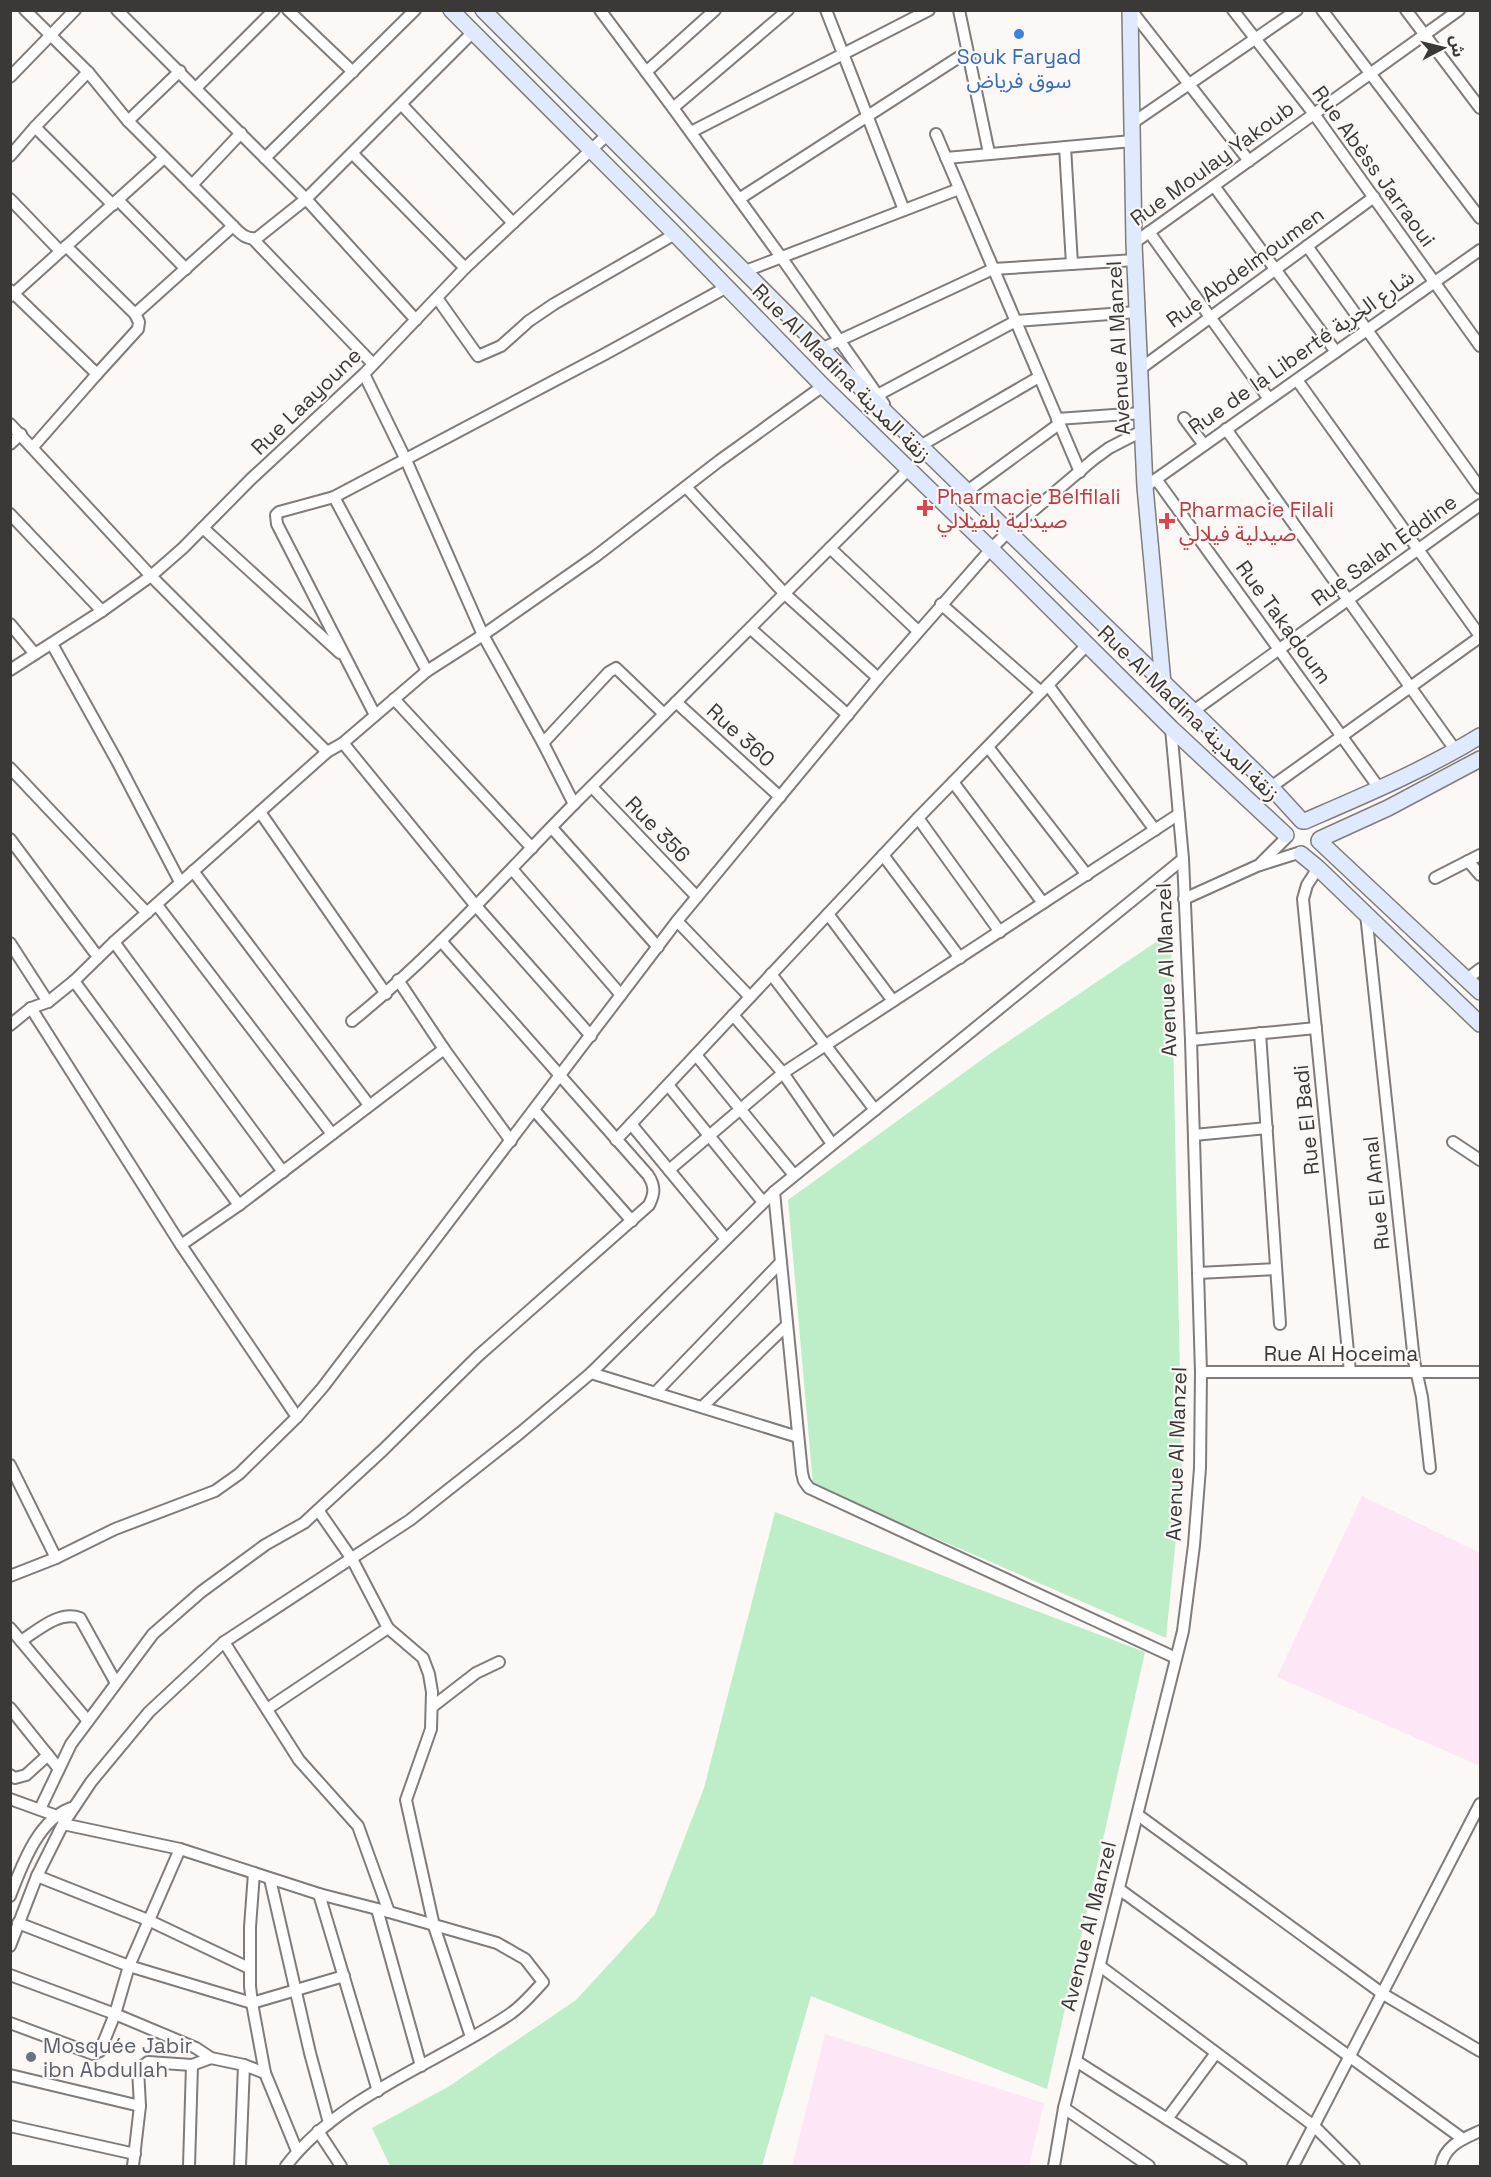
<svg xmlns="http://www.w3.org/2000/svg" width="1491" height="2177" font-family="'Space Grotesk','Noto Sans Arabic',sans-serif">
  <style>
    .education { fill: #fde7f6 }
    .green { fill: #beeec8 }
    .lines { fill: none; stroke-linecap: round; stroke-linejoin: round }
    .street-casing { stroke: #7f7c7b; stroke-width: 14 }
    .secondary-casing { stroke: #7f7c7b; stroke-width: 18 }
    .street { stroke: #fff; stroke-width: 10 }
    .secondary { stroke: #e0eafe; stroke-width: 15 }
    .shop-dot { fill: #3f7fe0; stroke: #fbf8f6; stroke-width: 2 }
    .health-dot { fill: #e0444e; stroke: #fbf8f6; stroke-width: 2 }
    .worship-dot { fill: #6b7280; stroke: #fbf8f6; stroke-width: 2 }
    .labels { text-anchor: middle; dominant-baseline: central; stroke-width: 4.5; stroke-linejoin: round; paint-order: stroke }
    .shop-label { font-size: 21px; fill: #366cbe; stroke: #fbf8f6 }
    .street-label { font-size: 21px; fill: #3a3938; stroke: #fbf8f6 }
    .health-label { font-size: 21px; fill: #be3a42; stroke: #fbf8f6; text-anchor: start }
    .worship-label { font-size: 21px; fill: #5b616d; stroke: #fbf8f6; text-anchor: start }
  </style>
  <rect width="100%" height="100%" fill="#fbf8f6"/>
  <!-- education -->
  <g class="education">
    <polygon points="1362,1496 1480,1553 1480,1766 1277,1677"/>
    <polygon points="825,2034 1044,2103 1029,2166 792,2166"/>
  </g>
  <!-- green -->
  <g class="green">
    <polygon points="1171,932 1182,1478 1166,1638 813,1485 788,1200 991,1053"/>
    <polygon points="775,1512 1145,1652 1047,2089 811,1996 762,2166 390,2166 372,2128 448,2087 576,2000 655,1914 704,1788"/>
  </g>
  <g class="lines">
    <!-- street casing -->
    <g class="street-casing">
      <g id="street">
        <polyline points="25,10 88,72"/>
        <polyline points="117,10 306,199 416,320"/>
        <polyline points="288,10 353,72"/>
        <polyline points="600,10 673,108 781,257 884,404"/>
        <polyline points="826,10 904,210"/>
        <polyline points="959,10 989,153"/>
        <polyline points="1131,10 1249,161"/>
        <polyline points="1233,10 1314,114 1480,346"/>
        <polyline points="1322,10 1480,218"/>
        <polyline points="1406,10 1480,108"/>
        <polyline points="646,72 715,10"/>
        <polyline points="10,77 75,10"/>
        <polyline points="196,88 274,10"/>
        <polyline points="402,105 513,223"/>
        <polyline points="673,108 788,10"/>
        <polyline points="128,121 180,71"/>
        <polyline points="1131,124 1297,10"/>
        <path d="M35 127 88 72 128 121 233 226C240 233 246 240 257 238L306 199 473 32"/>
        <polyline points="691,132 929,10"/>
        <polyline points="936,134 1080,472"/>
        <polyline points="1065,147 1072,264"/>
        <polyline points="353,154 465,268"/>
        <polyline points="10,156 35,127 113,205"/>
        <polyline points="265,158 415,10"/>
        <polyline points="946,158 1132,141"/>
        <polyline points="192,185 241,133"/>
        <polyline points="1214,186 1336,352"/>
        <polyline points="10,199 60,251"/>
        <polyline points="739,199 967,52"/>
        <polyline points="118,200 186,269"/>
        <polyline points="1149,232 1269,399"/>
        <polyline points="253,239 373,364"/>
        <polyline points="1134,243 1459,10"/>
        <polyline points="66,246 135,314 139,322 138,329 97,374"/>
        <polyline points="1307,246 1480,488"/>
        <polyline points="743,272 959,189"/>
        <polyline points="10,290 97,374 33,447"/>
        <polyline points="11,296 164,158"/>
        <polyline points="437,298 478,356 501,346 529,321 554,304 675,234"/>
        <polyline points="135,314 233,226"/>
        <polyline points="821,349 993,269 1135,260"/>
        <polyline points="1140,369 1374,197"/>
        <polyline points="364,374 406,460 483,635 543,743 574,804"/>
        <polyline points="1297,380 1480,636"/>
        <polyline points="872,398 1016,321 1137,312"/>
        <polyline points="1184,418 1204,445"/>
        <polyline points="1057,419 1142,413"/>
        <polyline points="10,424 151,576 327,752"/>
        <polyline points="1226,429 1456,751"/>
        <polyline points="10,444 21,434"/>
        <polyline points="920,446 1039,377"/>
        <polyline points="1156,479 1379,788"/>
        <polyline points="686,487 785,594 878,678"/>
        <polyline points="1145,487 1480,250"/>
        <polyline points="966,492 1059,424"/>
        <polyline points="334,497 427,671"/>
        <polyline points="10,514 102,611"/>
        <polyline points="203,528 340,653"/>
        <polyline points="830,548 918,631"/>
        <polyline points="941,604 1041,692"/>
        <polyline points="10,624 35,654"/>
        <polyline points="751,629 848,715"/>
        <polyline points="52,644 117,761 180,882"/>
        <polyline points="10,670 102,611 151,576 183,548 251,479 364,374 465,268 607,135"/>
        <polyline points="1048,685 1155,830"/>
        <polyline points="394,699 532,848"/>
        <polyline points="676,702 780,797"/>
        <polyline points="1192,712 1480,505"/>
        <polyline points="375,715 277,524 276,515 279,512 334,497 605,354 727,287"/>
        <polyline points="343,743 476,906 591,1036"/>
        <polyline points="543,743 609,672 616,668 664,714"/>
        <polyline points="988,747 1087,875"/>
        <polyline points="10,768 147,913"/>
        <polyline points="953,782 1043,903"/>
        <polyline points="592,787 697,897"/>
        <polyline points="1271,787 1480,637"/>
        <polyline points="260,812 386,994"/>
        <polyline points="918,818 1000,932"/>
        <polyline points="552,828 658,947"/>
        <polyline points="10,839 98,957"/>
        <polyline points="883,855 960,958"/>
        <polyline points="1468,861 1480,875"/>
        <polyline points="1261,863 1286,838"/>
        <polyline points="1318,868 1307,885 1303,899 1350,1372"/>
        <polyline points="512,869 621,995"/>
        <polyline points="193,871 369,1105"/>
        <polyline points="1435,878 1480,855"/>
        <polyline points="1184,899 1257,866 1298,853"/>
        <polyline points="157,905 332,1134"/>
        <polyline points="828,914 893,1001"/>
        <polyline points="1366,914 1414,1361 1422,1397 1430,1468"/>
        <polyline points="677,921 750,997"/>
        <polyline points="114,942 283,1172"/>
        <polyline points="10,943 48,1002"/>
        <polyline points="771,974 875,1110"/>
        <polyline points="1467,979 1480,969"/>
        <polyline points="398,980 444,1049 511,1141"/>
        <polyline points="74,981 239,1205"/>
        <polyline points="31,1008 181,1245 297,1417"/>
        <polyline points="733,1015 783,1073 832,1144"/>
        <path d="M352 1021C433 956 502 877 575 803 686 692 798 581 908 470"/>
        <polyline points="10,1025 31,1008 48,1002 74,981 114,942 327,752 343,743 427,671 483,635 596,556 719,461 823,386"/>
        <polyline points="1260,1033 1280,1324"/>
        <polyline points="1191,1040 1316,1028"/>
        <polyline points="696,1055 794,1175"/>
        <polyline points="668,1085 763,1202"/>
        <polyline points="534,1110 632,1221"/>
        <polyline points="631,1124 726,1239"/>
        <polyline points="1194,1135 1267,1128"/>
        <polyline points="616,1140 918,818 1087,645"/>
        <polyline points="1453,1142 1480,1160"/>
        <polyline points="669,1170 783,1073 1179,814"/>
        <polyline points="774,1192 802,1473 804,1481 809,1488 1176,1658"/>
        <polyline points="181,1245 239,1205 444,1049"/>
        <polyline points="1198,1273 1276,1269"/>
        <polyline points="1201,1372 1480,1372"/>
        <polyline points="591,1373 798,1437"/>
        <polyline points="655,1393 781,1262"/>
        <polyline points="702,1407 787,1325"/>
        <polyline points="10,1465 56,1558"/>
        <polyline points="318,1510 352,1559 388,1628 423,1658 429,1674 432,1692 431,1729 406,1800 434,1926 471,2037"/>
        <polyline points="10,1576 56,1558 115,1529 215,1491 239,1474 297,1417 323,1387 677,921 878,678 991,549 1008,532 1094,459 1109,448 1142,431"/>
        <polyline points="10,1628 88,1721"/>
        <path d="M21 1641C38 1630 60 1610 80 1618L116 1683"/>
        <polyline points="224,1642 299,1760 358,1826 389,1912"/>
        <polyline points="432,1707 476,1673 499,1662"/>
        <polyline points="10,1708 59,1769"/>
        <polyline points="267,1709 388,1628"/>
        <polyline points="10,1775 15,1778 26,1775 48,1755"/>
        <polyline points="10,1799 57,1816"/>
        <path d="M40 1809 71 1744 153 1634 201 1592 265 1545 304 1523 383 1450 478 1356 649 1205C655 1193 655 1186 648 1175L441 941"/>
        <polyline points="1138,1815 1383,1994 1480,2051"/>
        <path d="M63 1824 180 1849 319 1894 389 1912 497 1943 525 1959 543 1982C533 1993 522 2006 510 2014 438 2063 339 2096 286 2166"/>
        <polyline points="254,1873 250,1927 250,1986 252,2003 265,2073 297,2151"/>
        <polyline points="37,1876 148,1920 249,1968"/>
        <polyline points="270,1879 310,2053 329,2123"/>
        <polyline points="1119,1889 1463,2139"/>
        <polyline points="319,1894 378,2091"/>
        <path d="M10 1896C22 1865 39 1817 74 1807"/>
        <polyline points="377,1909 421,2066"/>
        <polyline points="18,1923 129,1966 252,2003 344,1976"/>
        <polyline points="10,1946 37,1876 63,1824 91,1782 149,1712 224,1642 410,1520 520,1433 591,1373 774,1192 1183,859"/>
        <polyline points="1100,1966 1314,2126 1354,2166"/>
        <polyline points="10,1975 115,2014 196,2048 211,2058 244,2065 265,2073"/>
        <polyline points="10,2023 93,2054 100,2051 115,2014 129,1966 180,1849"/>
        <polyline points="1076,2061 1241,2166"/>
        <polyline points="10,2075 140,2106"/>
        <polyline points="1064,2108 1149,2166"/>
        <polyline points="1167,2119 1216,2053"/>
        <polyline points="10,2126 135,2154"/>
        <polyline points="318,2131 341,2166"/>
        <polyline points="133,2166 140,2106 138,2069 148,2062 192,2065 211,2058"/>
        <polyline points="189,2166 192,2065"/>
        <polyline points="240,2166 244,2065"/>
        <polyline points="1054,2166 1064,2108 1183,1631 1194,1545 1200,1468 1201,1372 1191,1040 1183,859 1171,728"/>
        <polyline points="1293,2166 1480,1804"/>
        <path d="M1441 2166C1445 2145 1463 2139 1480 2131"/>
      </g>
    </g>
    <!-- secondary casing -->
    <g class="secondary-casing">
      <g id="secondary">
        <polyline points="451,10 675,234 823,386 991,549 1171,728 1286,835"/>
        <polyline points="483,10 871,398 1271,787 1302,821"/>
        <polyline points="1130,10 1134,243 1145,487 1163,683"/>
        <path d="M1305 821C1365 795 1425 770 1480 736"/>
        <polyline points="1320,839 1388,808 1480,759"/>
        <polyline points="1319,841 1480,992"/>
        <polyline points="1301,854 1318,868 1480,1024"/>
      </g>
    </g>
    <!-- street -->
    <use href="#street" class="street"/>
    <!-- secondary -->
    <use href="#secondary" class="secondary"/>
  </g>
  <!-- markers -->
  <circle class="shop-dot" cx="1019" cy="34" r="6"/>
  <g class="health-dot">
    <path d="M922 499h6v6h6v6h-6v6h-6v-6h-6v-6h6z"/>
    <path d="M1164 512h6v6h6v6h-6v6h-6v-6h-6v-6h6z"/>
  </g>
  <circle class="worship-dot" cx="31" cy="2057" r="6"/>
  <g class="labels">
    <!-- shop labels -->
    <g class="shop-label">
      <text x="1019" y="56">Souk Faryad<tspan x="1019" dy="24">سوق فرياض</tspan></text>
    </g>
    <!-- street labels -->
    <g class="street-label">
      <text transform="translate(1212 163) rotate(-36)">Rue Moulay Yakoub</text>
      <text transform="translate(1374 166) rotate(54)">Rue Abèss Jarraoui</text>
      <text transform="translate(1245 267) rotate(-36)">Rue Abdelmoumen</text>
      <text transform="translate(1118 348) rotate(-93)">Avenue Al Manzel</text>
      <text transform="translate(1301 352) rotate(-35)">Rue de la Liberté شارع الحرية</text>
      <text transform="translate(842 373) rotate(45)">Rue Al Madina زنقة المدينة</text>
      <text transform="translate(306 401) rotate(-44)">Rue Laayoune</text>
      <text transform="translate(1384 550) rotate(-36)">Rue Salah Eddine</text>
      <text transform="translate(1284 622) rotate(54)">Rue Takadoum</text>
      <text transform="translate(1189 713) rotate(44)">Rue Al Madina زنقة المدينة</text>
      <text transform="translate(741 735) rotate(42)">Rue 360</text>
      <text transform="translate(658 829) rotate(46)">Rue 356</text>
      <text transform="translate(1166 970) rotate(-92)">Avenue Al Manzel</text>
      <text transform="translate(1306 1120) rotate(-96)">Rue El Badi</text>
      <text transform="translate(1376 1193) rotate(-96)">Rue El Amal</text>
      <text x="1341" y="1353">Rue Al Hoceima</text>
      <text transform="translate(1176 1454) rotate(-88)">Avenue Al Manzel</text>
      <text transform="translate(1088 1926) rotate(-76)">Avenue Al Manzel</text>
    </g>
    <!-- health labels -->
    <g class="health-label">
      <text x="937" y="496">Pharmacie Belfilali<tspan x="937" dy="24">صيدلية بلفيلالي</tspan></text>
      <text x="1179" y="509">Pharmacie Filali<tspan x="1179" dy="24">صيدلية فيلالي</tspan></text>
    </g>
    <!-- worship labels -->
    <g class="worship-label">
      <text x="43" y="2045">Mosquée Jabir<tspan x="43" dy="24">ibn Abdullah</tspan></text>
    </g>
  </g>
  <!-- border -->
  <rect width="1491" height="2177" fill="none" stroke="#3a3938" stroke-width="24"/>
  <!-- north arrow -->
  <g transform="translate(1443 48) rotate(83)" stroke="#fbf8f6" stroke-width="4.5" paint-order="stroke">
  <path d="M0-4.5L10 22L0 15L-10 22Z" fill="#3a3938"/>
  <text y="-9" font-size="16" font-weight="bold" text-anchor="middle" fill="#3a3938">ش</text>
  </g>
</svg>
